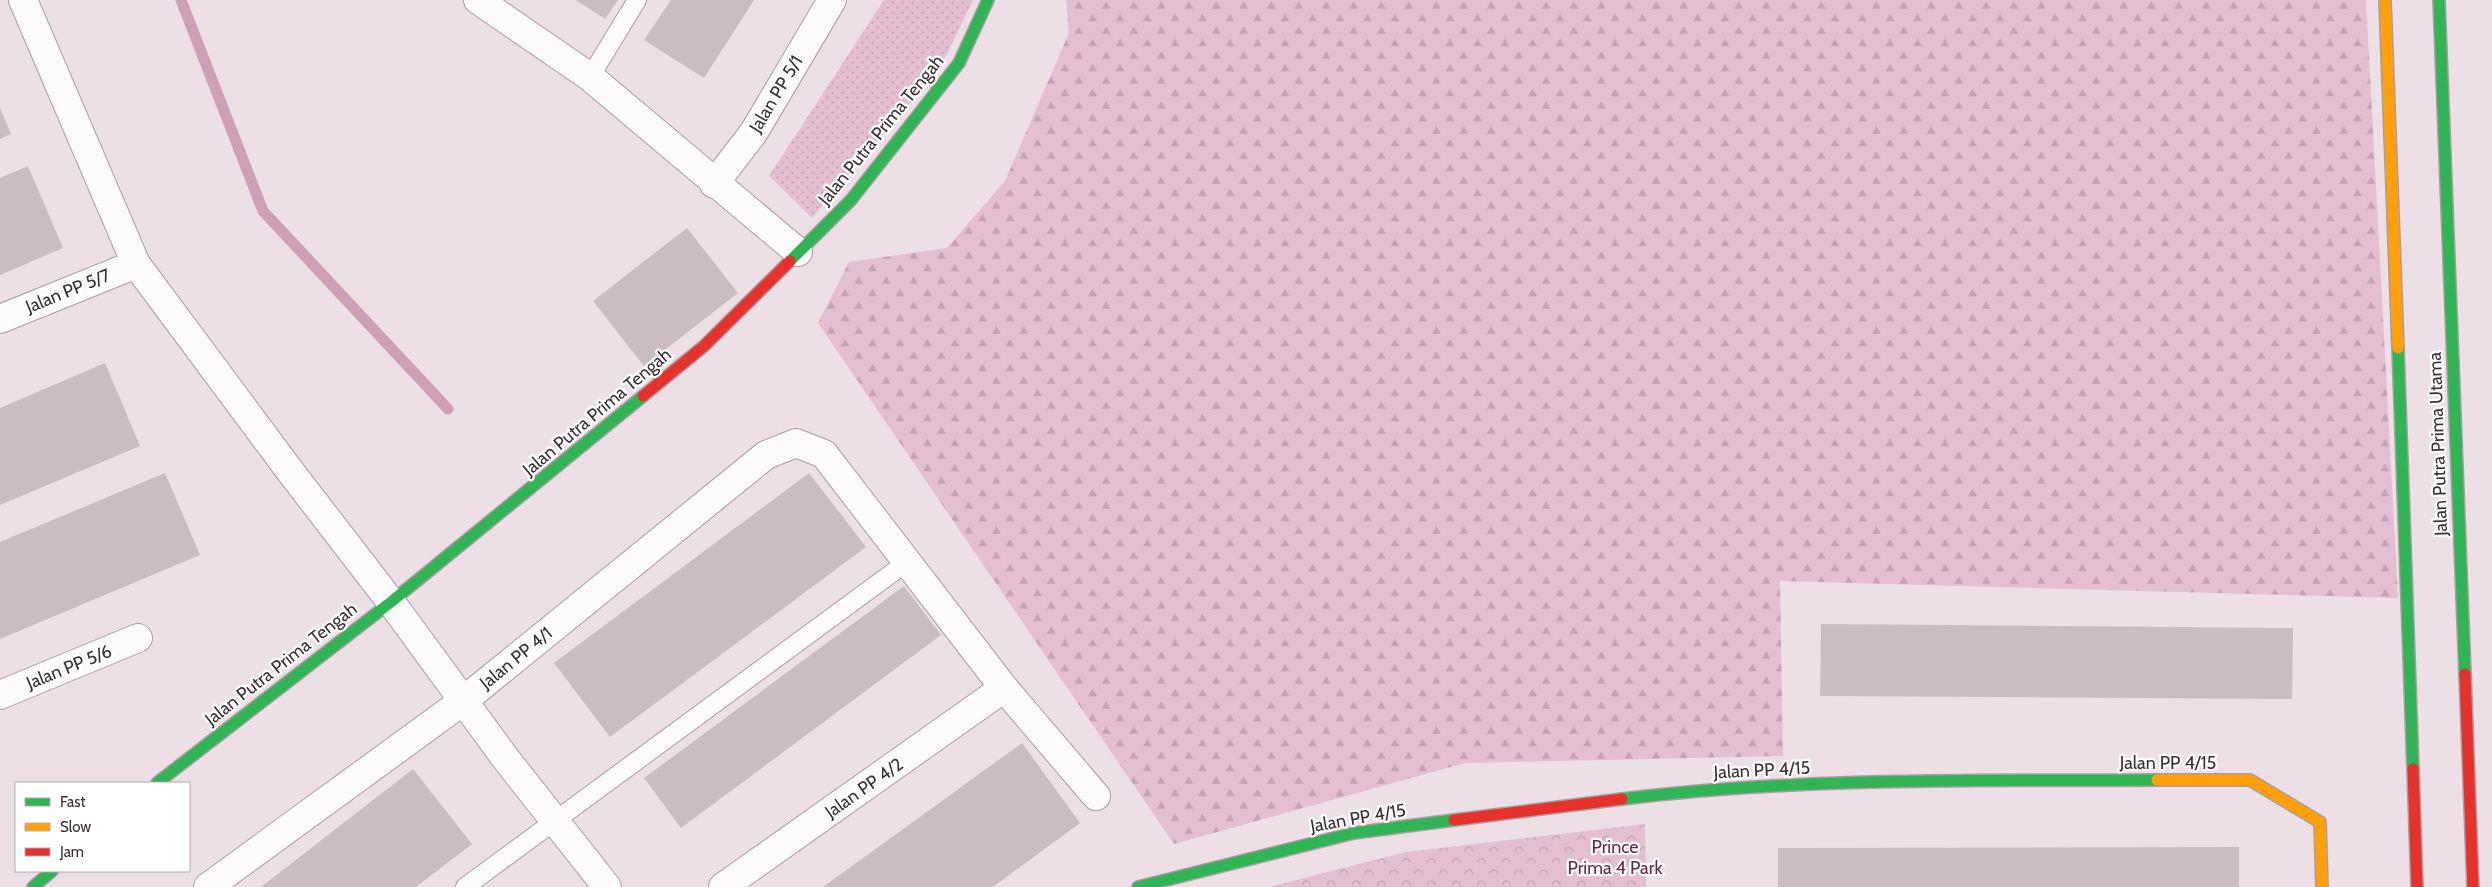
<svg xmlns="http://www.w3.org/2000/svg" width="2492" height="887" font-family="Cabin,sans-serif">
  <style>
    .grass { fill: url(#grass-dots) }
    .forest { fill: url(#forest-firs) }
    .park { fill: url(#park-crowns) }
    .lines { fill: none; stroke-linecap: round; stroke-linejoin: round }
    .stream { stroke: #cda0b6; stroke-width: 11 }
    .building { fill: #c9bdc3 }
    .lane-casing { stroke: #a99ea3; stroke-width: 20 }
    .street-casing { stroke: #a99ea3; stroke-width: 30 }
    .fast-casing { stroke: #a99ea3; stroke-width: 14 }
    .slow-casing { stroke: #a99ea3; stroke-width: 14 }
    .jam-casing { stroke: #a99ea3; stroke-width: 14 }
    .lane { stroke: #fcfafb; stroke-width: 18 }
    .street { stroke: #fcfafb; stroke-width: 28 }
    .fast { stroke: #30b455; stroke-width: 11 }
    .slow { stroke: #ff9f0a; stroke-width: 11 }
    .jam { stroke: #e5322d; stroke-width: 11 }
    .labels { text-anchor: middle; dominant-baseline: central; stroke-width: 4.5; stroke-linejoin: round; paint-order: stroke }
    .street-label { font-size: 18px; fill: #3a3034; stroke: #fff }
    .park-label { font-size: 18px; fill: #6c264e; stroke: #fff }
  </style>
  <defs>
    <pattern id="grass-dots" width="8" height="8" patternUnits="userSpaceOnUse" patternTransform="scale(1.25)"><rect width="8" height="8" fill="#e4bed1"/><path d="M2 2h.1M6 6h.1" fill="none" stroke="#c4a4b4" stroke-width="1.8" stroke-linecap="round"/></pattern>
    <pattern id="forest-firs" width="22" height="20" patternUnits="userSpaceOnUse" patternTransform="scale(1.25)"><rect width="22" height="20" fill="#e4bed1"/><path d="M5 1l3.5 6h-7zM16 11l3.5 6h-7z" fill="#c4a4b4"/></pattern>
    <pattern id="park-crowns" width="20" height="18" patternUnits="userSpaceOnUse" patternTransform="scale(1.25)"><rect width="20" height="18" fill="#e4bed1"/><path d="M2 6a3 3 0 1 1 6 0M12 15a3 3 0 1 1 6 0" fill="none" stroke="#c4a4b4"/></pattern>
  </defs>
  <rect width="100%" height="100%" fill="#eddfe6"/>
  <!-- grass -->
  <polygon class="grass" points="884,0 973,0 940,68 812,218 769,176"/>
  <!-- forest -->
  <polygon class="forest" points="1066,0 2366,0 2398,598 1780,581 1783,756 1465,763 1174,844 818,323 849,262 947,248 1005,181 1069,33"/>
  <!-- park -->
  <polygon class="park" points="1645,824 1646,887 1269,887 1406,852"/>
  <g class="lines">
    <!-- stream -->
    <polyline class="stream" points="181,0 263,211 448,409"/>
  </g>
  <!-- building -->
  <g class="building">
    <polygon points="576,0 618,0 605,19"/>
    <polygon points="671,0 754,0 704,78 644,40"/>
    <polygon points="0,108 11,134 0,139"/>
    <polygon points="28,166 63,248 0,275 0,178"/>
    <polygon points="687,228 738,293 644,366 593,301"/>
    <polygon points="105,363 140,446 0,505 0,408"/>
    <polygon points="165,473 200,555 0,639 0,542"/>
    <polygon points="809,473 866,547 610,737 554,663"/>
    <polygon points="904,586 941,635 681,828 644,778"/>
    <polygon points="1821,624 2293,628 2292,699 1820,696"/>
    <polygon points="1022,743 1080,823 993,887 823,887"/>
    <polygon points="413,769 472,844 416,887 261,887"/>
    <polygon points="2239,847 2239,887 1778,887 1778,848"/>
  </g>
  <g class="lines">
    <!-- lane casing -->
    <g class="lane-casing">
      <g id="lane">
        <polyline points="590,77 637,0"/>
        <polyline points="465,887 907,562"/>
      </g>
    </g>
    <!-- street casing -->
    <g class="street-casing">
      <g id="street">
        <polyline points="23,0 136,264 290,471 391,602 506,759 607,887"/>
        <polyline points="478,0 590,77 798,252"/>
        <polyline points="714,184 754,132 832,0"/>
        <polyline points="0,319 136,264"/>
        <polyline points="0,695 138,638"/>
        <polyline points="208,887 463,701 766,455 796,443 824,454 1004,688 1096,796"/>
        <polyline points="723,887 1004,688"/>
      </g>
    </g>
    <!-- fast casing -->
    <g class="fast-casing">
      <g id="fast">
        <polyline points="2439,0 2465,674"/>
        <polyline points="790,261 851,200 959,63 988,0"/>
        <polyline points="2398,348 2413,769"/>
        <polyline points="157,783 391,602 643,396"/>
        <path d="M1622 799C1800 777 1979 781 2157 780"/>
        <polyline points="33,887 52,871"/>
        <polyline points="1138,887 1354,833 1454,820"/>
      </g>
    </g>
    <!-- slow casing -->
    <g class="slow-casing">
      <g id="slow">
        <polyline points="2385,0 2398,348"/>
        <polyline points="2157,780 2250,780 2320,822 2322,887"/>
      </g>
    </g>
    <!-- jam casing -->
    <g class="jam-casing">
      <g id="jam">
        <polyline points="643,396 704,346 790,261"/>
        <polyline points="2465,674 2473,887"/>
        <polyline points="2413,769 2417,887"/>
        <polyline points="1454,820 1622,799"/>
      </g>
    </g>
    <!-- lane -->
    <use href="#lane" class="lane"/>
    <!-- street -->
    <use href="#street" class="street"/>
    <!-- fast -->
    <use href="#fast" class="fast"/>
    <!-- slow -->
    <use href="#slow" class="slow"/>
    <!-- jam -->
    <use href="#jam" class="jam"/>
  </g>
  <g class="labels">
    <!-- street labels -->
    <g class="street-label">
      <text transform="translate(776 94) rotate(-59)">Jalan PP 5/1</text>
      <text transform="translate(881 130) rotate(-51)">Jalan Putra Prima Tengah</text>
      <text transform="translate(68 291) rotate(-22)">Jalan PP 5/7</text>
      <text transform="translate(597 412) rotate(-40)">Jalan Putra Prima Tengah</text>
      <text transform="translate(2438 444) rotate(-92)">Jalan Putra Prima Utama</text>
      <text transform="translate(516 658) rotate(-39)">Jalan PP 4/1</text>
      <text transform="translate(281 664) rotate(-38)">Jalan Putra Prima Tengah</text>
      <text transform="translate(69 667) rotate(-22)">Jalan PP 5/6</text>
      <text x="2168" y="763">Jalan PP 4/15</text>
      <text transform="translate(1762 770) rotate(-3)">Jalan PP 4/15</text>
      <text transform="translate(864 788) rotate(-35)">Jalan PP 4/2</text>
      <text transform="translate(1358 818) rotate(-10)">Jalan PP 4/15</text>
    </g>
    <!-- park labels -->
    <g class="park-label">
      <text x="1615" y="847">Prince<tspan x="1615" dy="21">Prima 4 Park</tspan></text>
    </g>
  </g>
  <!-- legend -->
  <rect x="15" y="782" width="175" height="90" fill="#ffffff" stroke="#b0acae"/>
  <rect x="25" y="798" width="25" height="8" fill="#30b455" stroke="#b0acae"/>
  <text x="60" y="807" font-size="15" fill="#3a3034">Fast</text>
  <rect x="25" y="823" width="25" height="8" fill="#ff9f0a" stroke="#b0acae"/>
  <text x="60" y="832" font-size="15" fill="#3a3034">Slow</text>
  <rect x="25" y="848" width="25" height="8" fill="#e5322d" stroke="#b0acae"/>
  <text x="60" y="857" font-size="15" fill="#3a3034">Jam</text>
</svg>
